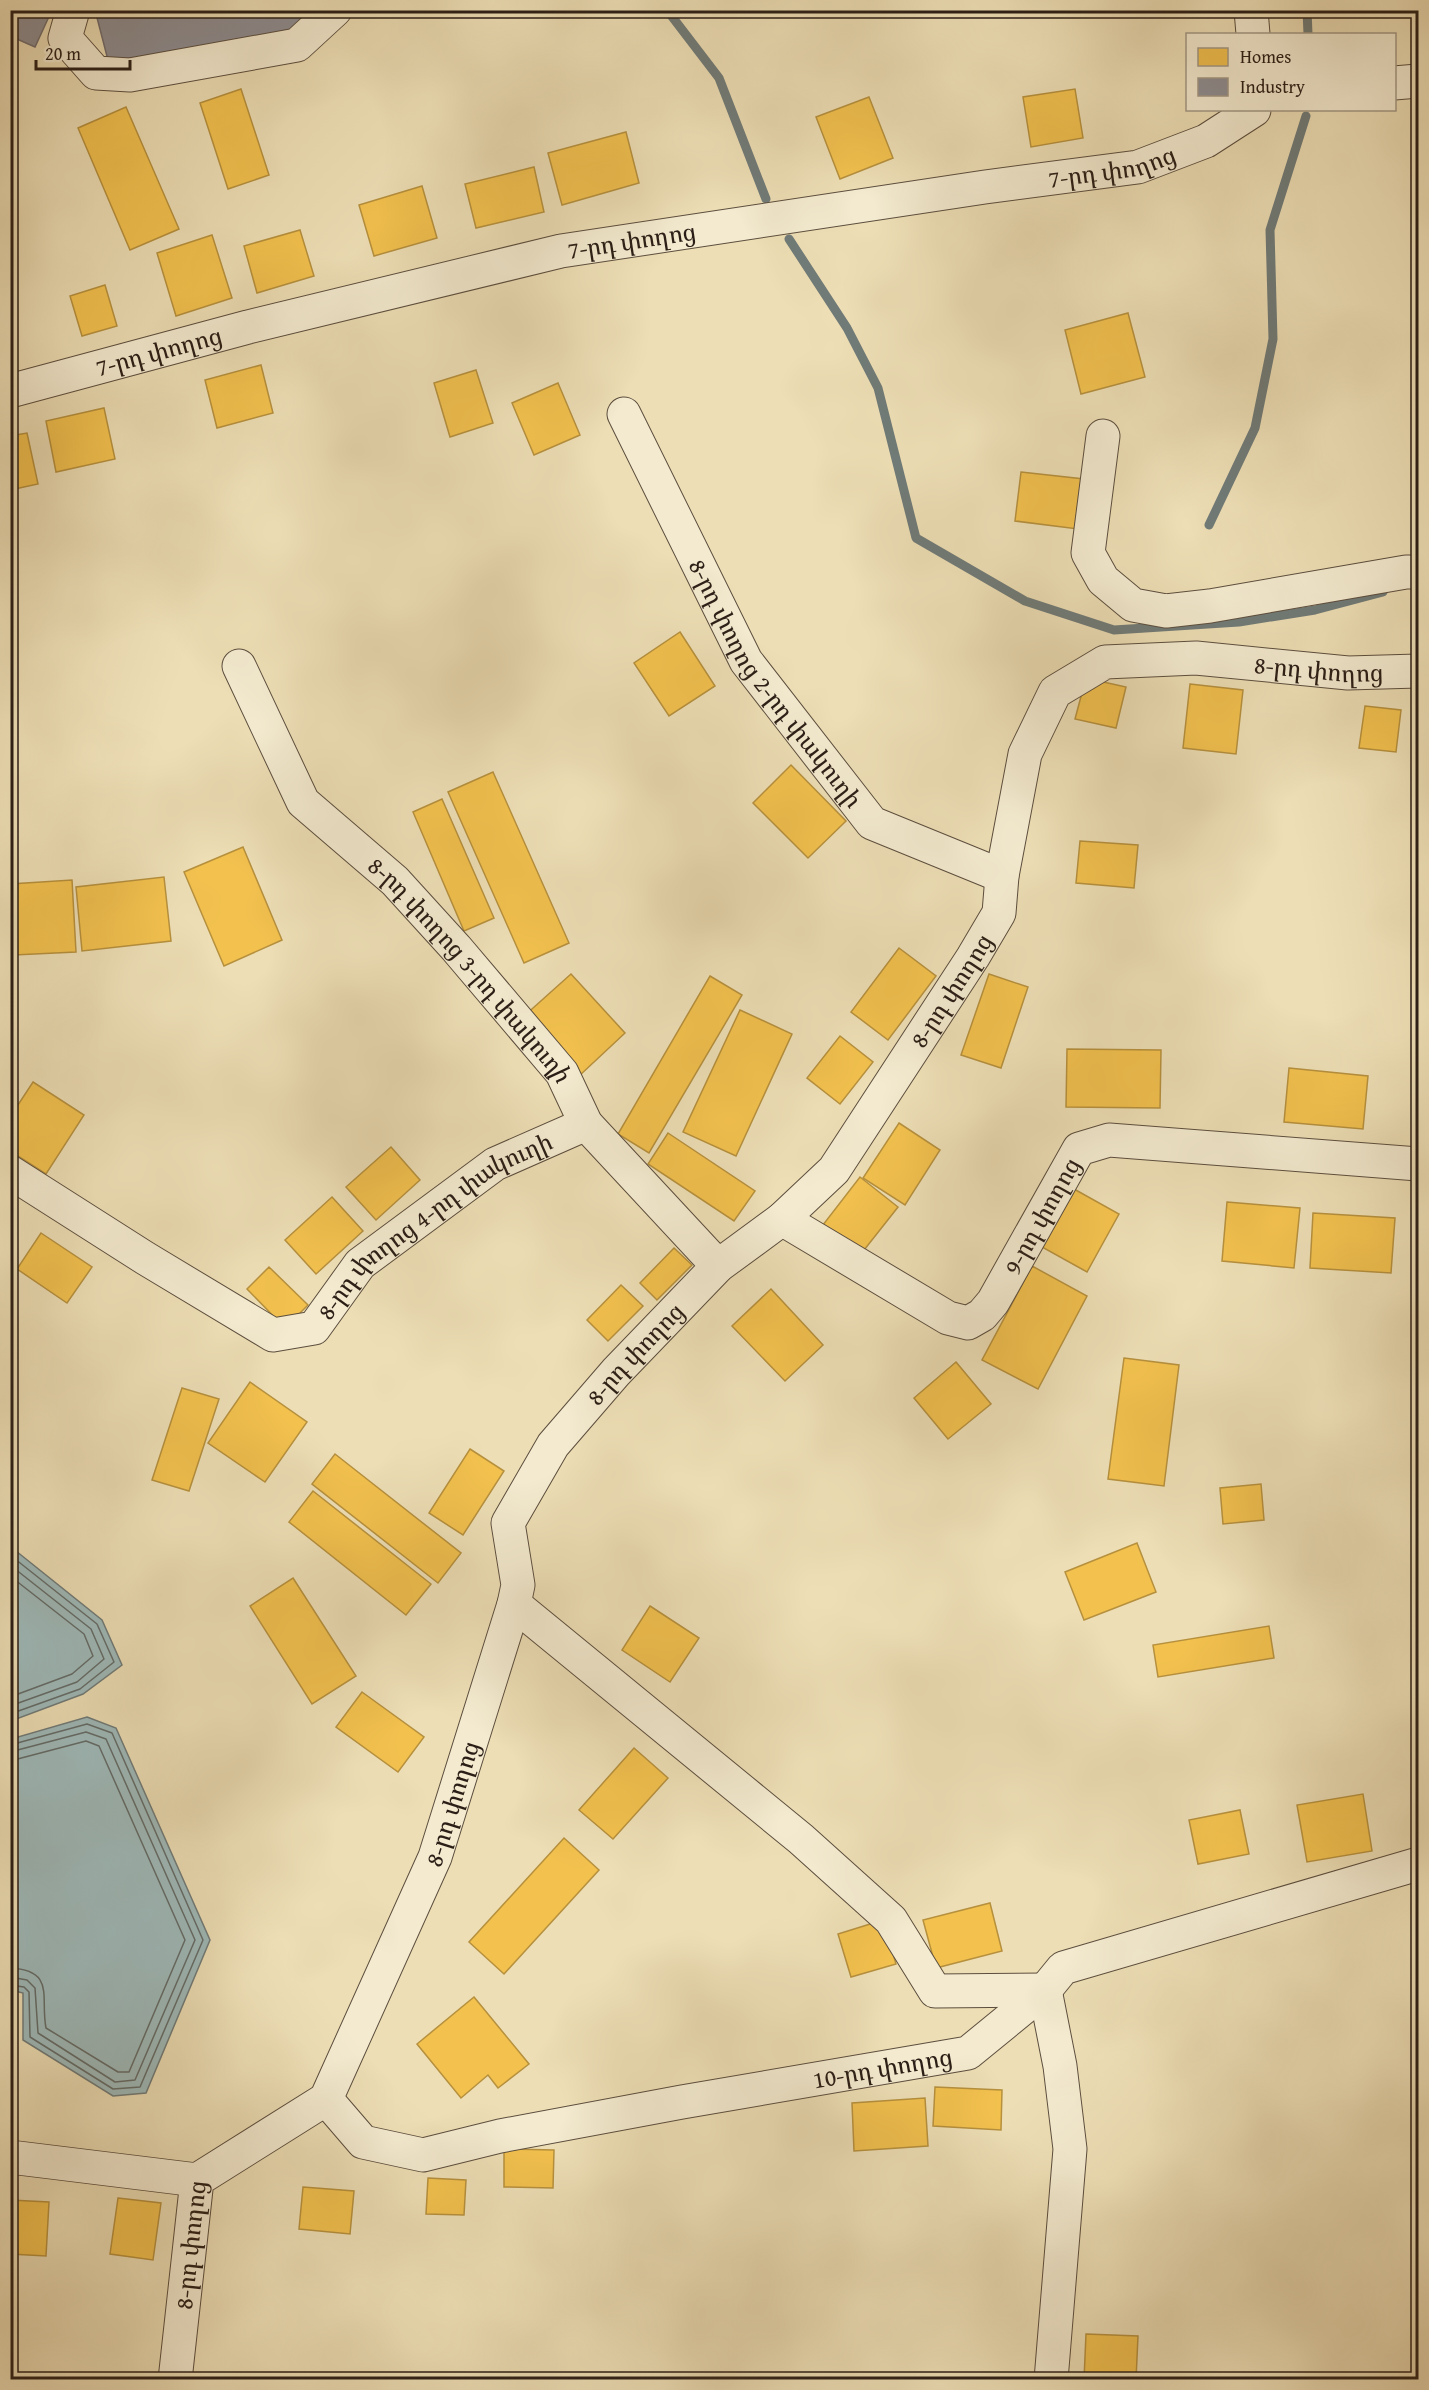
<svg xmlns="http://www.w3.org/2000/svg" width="1429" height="2390" font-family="'Gentium Book Plus','Noto Serif Armenian',serif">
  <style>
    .water { fill: #9eb9b9; stroke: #707b78; stroke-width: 1.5 }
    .homes { fill: #f2c14e; stroke: #b6903d; stroke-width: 1.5 }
    .industry { fill: #8d8d92; stroke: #706c6d; stroke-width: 1.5 }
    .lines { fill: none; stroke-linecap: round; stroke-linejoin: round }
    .shore { stroke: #646c68; stroke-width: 1.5 }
    .stream { stroke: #707b78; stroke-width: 9 }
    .minor-casing { stroke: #5c4e3e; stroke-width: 35 }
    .minor { stroke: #f3eacf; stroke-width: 33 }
    .labels { text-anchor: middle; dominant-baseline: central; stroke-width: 6; stroke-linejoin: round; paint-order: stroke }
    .street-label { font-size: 24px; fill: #2b1e16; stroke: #f3eacf }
  </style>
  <rect width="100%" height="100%" fill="#eddeb5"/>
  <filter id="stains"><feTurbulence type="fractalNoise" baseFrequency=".00333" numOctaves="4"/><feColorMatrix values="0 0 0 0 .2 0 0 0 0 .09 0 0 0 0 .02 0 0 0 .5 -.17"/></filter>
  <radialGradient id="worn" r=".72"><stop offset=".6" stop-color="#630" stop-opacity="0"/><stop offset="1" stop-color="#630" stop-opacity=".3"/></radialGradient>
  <!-- water -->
  <g class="water">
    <polygon points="11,1547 102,1620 122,1665 83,1694 11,1721"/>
    <polygon points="87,1717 116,1728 210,1940 146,2093 113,2096 23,2040 23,1993 11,1990 11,1739"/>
  </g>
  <!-- homes -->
  <g class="homes">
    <polygon points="241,89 269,175 228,189 200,103"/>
    <polygon points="1075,89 1083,138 1031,147 1023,97"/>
    <polygon points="869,97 893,158 840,179 816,117"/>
    <polygon points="126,107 179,229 130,250 78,128"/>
    <polygon points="626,132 639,183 562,205 548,153"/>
    <polygon points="534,167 544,212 476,228 465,184"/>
    <polygon points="422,186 437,238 374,256 359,205"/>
    <polygon points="300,230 314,276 257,293 244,246"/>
    <polygon points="212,235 232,298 176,316 157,253"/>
    <polygon points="105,285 117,326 82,336 70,296"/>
    <polygon points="1128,313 1145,377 1081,394 1065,330"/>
    <polygon points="261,365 273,413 217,428 205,380"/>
    <polygon points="476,370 493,423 450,437 434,383"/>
    <polygon points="558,383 580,435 534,455 512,403"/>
    <polygon points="104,408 115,459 56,472 46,421"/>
    <polygon points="27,433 38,484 10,490 10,436"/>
    <polygon points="1021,472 1084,479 1078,529 1015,521"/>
    <polygon points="1416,472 1418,472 1418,532"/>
    <polygon points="680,632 715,686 669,716 634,663"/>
    <polygon points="1099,681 1126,687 1116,728 1075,719 1083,689"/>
    <polygon points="1190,684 1243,690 1236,754 1183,748"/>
    <polygon points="1365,706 1401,710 1396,752 1359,748"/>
    <polygon points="791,765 846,821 808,858 753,803"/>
    <polygon points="493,772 569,943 524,963 448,792"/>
    <polygon points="442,799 494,918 464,931 413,812"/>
    <polygon points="1080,841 1138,845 1134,888 1076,883"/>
    <polygon points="243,847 282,940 224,966 184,872"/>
    <polygon points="164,877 171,941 82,951 76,887"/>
    <polygon points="72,880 76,952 14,955 10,884"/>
    <polygon points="899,948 936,976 888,1040 851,1012"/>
    <polygon points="571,974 625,1033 578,1077 523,1017"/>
    <polygon points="989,974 1028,987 1001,1068 961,1055"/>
    <polygon points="710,976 742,995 649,1153 618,1134"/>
    <polygon points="740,1010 792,1034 736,1156 683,1132"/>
    <polygon points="840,1036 873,1062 840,1104 807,1078"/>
    <polygon points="1067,1049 1161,1050 1160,1108 1066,1107"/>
    <polygon points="1289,1068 1368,1076 1363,1129 1284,1122"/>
    <polygon points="33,1082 84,1115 46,1174 10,1151 10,1117"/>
    <polygon points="899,1123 940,1150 905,1205 863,1178"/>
    <polygon points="668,1133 755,1191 734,1221 648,1164"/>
    <polygon points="391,1147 420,1180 376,1220 346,1187"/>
    <polygon points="860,1177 898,1207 857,1259 819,1230"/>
    <polygon points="1074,1189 1119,1214 1087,1272 1042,1247"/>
    <polygon points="332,1197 363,1231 316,1274 285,1240"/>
    <polygon points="1227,1202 1300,1208 1294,1268 1222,1261"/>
    <polygon points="1313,1213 1395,1218 1391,1273 1310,1268"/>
    <polygon points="41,1233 92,1267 67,1303 17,1269"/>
    <polygon points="674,1248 692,1265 657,1300 640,1283"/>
    <polygon points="1032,1266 1087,1296 1038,1389 982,1360"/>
    <polygon points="269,1267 308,1305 285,1328 247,1289"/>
    <polygon points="621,1285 643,1306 608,1341 587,1320"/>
    <polygon points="771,1289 823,1345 785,1381 732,1326"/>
    <polygon points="1124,1358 1179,1365 1164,1486 1108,1479"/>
    <polygon points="956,1362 991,1404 948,1439 914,1398"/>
    <polygon points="250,1382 307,1422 265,1482 208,1443"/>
    <polygon points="182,1388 219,1399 189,1491 152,1480"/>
    <polygon points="470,1449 504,1471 463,1535 429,1513"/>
    <polygon points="335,1454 461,1553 438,1583 312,1484"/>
    <polygon points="1261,1484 1264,1520 1223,1524 1220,1488"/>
    <polygon points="313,1491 431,1584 406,1615 289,1522"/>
    <polygon points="1137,1543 1156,1592 1084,1620 1065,1572"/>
    <polygon points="293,1578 356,1676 312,1704 250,1606"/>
    <polygon points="650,1606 699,1638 670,1682 622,1650"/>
    <polygon points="1269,1626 1274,1658 1158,1677 1153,1645"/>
    <polygon points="362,1692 424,1737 398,1772 336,1727"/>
    <polygon points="634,1748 668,1778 613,1839 579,1810"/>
    <polygon points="1363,1794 1372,1851 1307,1862 1297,1805"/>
    <polygon points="1240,1810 1249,1854 1198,1864 1189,1820"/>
    <polygon points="564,1838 599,1870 504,1974 469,1942"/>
    <polygon points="990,1903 1002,1951 936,1968 923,1920"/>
    <polygon points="883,1920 896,1964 851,1977 838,1934"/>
    <polygon points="474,1997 529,2064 498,2088 488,2075 461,2098 417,2044"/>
    <polygon points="935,2087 1002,2090 1001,2130 933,2126"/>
    <polygon points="925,2098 928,2146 854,2151 852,2103"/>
    <polygon points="504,2149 554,2150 553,2188 504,2187"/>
    <polygon points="428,2178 466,2180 464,2215 426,2214"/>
    <polygon points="303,2187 354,2191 350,2234 299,2229"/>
    <polygon points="118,2198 161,2203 153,2260 110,2254"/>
    <polygon points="10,2200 49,2202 46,2256 10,2254"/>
    <polygon points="1086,2334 1138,2336 1136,2380 1084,2380"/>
  </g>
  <!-- industry -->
  <g class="industry">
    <polygon points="10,10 52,10 35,47 10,36"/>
    <polygon points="95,10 324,10 301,31 109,64"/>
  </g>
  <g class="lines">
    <!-- shore -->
    <g class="shore">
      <polyline points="10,1555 97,1624 114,1662 80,1689 10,1714"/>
      <polyline points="10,1565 91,1629 104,1659 77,1682 10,1706"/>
      <polyline points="10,1576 84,1634 93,1656 72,1674 10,1697"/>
      <polyline points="10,1745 87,1724 112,1733 203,1940 140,2087 113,2089 30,2037 29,1992 24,1987 10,1985"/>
      <polyline points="10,1752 86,1732 106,1739 195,1940 135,2080 115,2082 38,2033 35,1988 27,1980 10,1977"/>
      <path d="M10 1761 86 1741 99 1746 185 1940 129 2072H118L46 2028C40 1998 56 1970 10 1968"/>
    </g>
    <!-- stream -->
    <g class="stream">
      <polyline points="667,10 719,78 766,199"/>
      <polyline points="1307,10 1308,34"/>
      <polyline points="789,239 847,328 878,388 916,538 1025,601 1114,630 1239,622 1315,610 1383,592"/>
      <polyline points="1209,525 1255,428 1273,339 1270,230 1306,116"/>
    </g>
    <!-- minor casing -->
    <g class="minor-casing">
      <g id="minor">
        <polyline points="73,10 65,38 96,73 130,75 297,45 335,10"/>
        <polyline points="1251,10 1253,34"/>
        <polyline points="1394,83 1418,81"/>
        <path id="s1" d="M10 391 248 327 561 251 985 187 1138 167 1206 141 1254 110"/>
        <path id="s2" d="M624 414 746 661 872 823 1002 876"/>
        <polyline points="1103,436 1088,553 1103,580 1133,605 1166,611 1210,606 1406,572 1418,572"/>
        <path id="s3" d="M239 666 303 802 395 881 456 948 562 1073 586 1124 718 1266"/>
        <path id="s4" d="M10 1172 145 1258 273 1335 314 1328 360 1264 495 1164 586 1124"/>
        <path id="s5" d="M782 1219 948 1318 968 1323 982 1315 993 1302 1079 1149 1109 1140 1418 1164"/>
        <polyline points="514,1604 801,1839 891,1920 935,1991 1045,1990 1060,2066 1070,2149 1051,2380"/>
        <path id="s6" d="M326 2099 363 2142 423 2155 500 2136 682 2102 968 2053 1045 1990 1063 1968 1418 1864"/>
        <polyline points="10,2157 197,2180"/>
        <path id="s7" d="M175 2380 197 2180 326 2099 435 1857 514 1604 518 1585 508 1523 553 1445 616 1372 718 1266 782 1219 834 1170 973 957 999 913 1002 876 1025 754 1055 692 1105 662 1196 658 1348 673 1418 671"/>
      </g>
    </g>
    <!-- minor -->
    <use href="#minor" class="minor"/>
  </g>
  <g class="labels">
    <!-- street labels -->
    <g class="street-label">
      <text stroke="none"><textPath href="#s1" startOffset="1126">7-րդ փողոց</textPath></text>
      <text stroke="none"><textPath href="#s1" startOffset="640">7-րդ փողոց</textPath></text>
      <text stroke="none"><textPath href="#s1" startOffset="154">7-րդ փողոց</textPath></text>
      <text stroke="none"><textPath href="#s7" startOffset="2259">8-րդ փողոց</textPath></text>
      <text stroke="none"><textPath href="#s2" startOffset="310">8-րդ փողոց 2-րդ փակուղի</textPath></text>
      <text stroke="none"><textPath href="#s3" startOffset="388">8-րդ փողոց 3-րդ փակուղի</textPath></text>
      <text stroke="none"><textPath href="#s7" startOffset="1665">8-րդ փողոց</textPath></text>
      <text stroke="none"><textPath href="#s5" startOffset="346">9-րդ փողոց</textPath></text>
      <text stroke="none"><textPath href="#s4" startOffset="512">8-րդ փողոց 4-րդ փակուղի</textPath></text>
      <text stroke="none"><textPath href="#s7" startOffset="1179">8-րդ փողոց</textPath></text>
      <text stroke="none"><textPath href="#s7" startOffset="675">8-րդ փողոց</textPath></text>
      <text stroke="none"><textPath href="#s6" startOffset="586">10-րդ փողոց</textPath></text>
      <text stroke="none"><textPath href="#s7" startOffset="136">8-րդ փողոց</textPath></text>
    </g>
  </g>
  <!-- margin -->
  <rect width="1429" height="2390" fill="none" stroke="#eddeb5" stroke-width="36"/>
  <rect x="12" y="12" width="1405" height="2366" fill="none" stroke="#2b1e16" stroke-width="3"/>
  <rect x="18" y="18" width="1393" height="2354" fill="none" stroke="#2b1e16" stroke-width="1.5"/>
  <!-- legend -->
  <rect x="1186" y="33" width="210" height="78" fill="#f3eacf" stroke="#a39885" stroke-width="1.5"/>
  <rect x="1198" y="48" width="30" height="18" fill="#f2c14e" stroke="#a39885" stroke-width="1.5"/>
  <text x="1240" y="63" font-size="18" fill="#2b1e16">Homes</text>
  <rect x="1198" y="78" width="30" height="18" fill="#8d8d92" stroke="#a39885" stroke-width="1.5"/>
  <text x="1240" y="93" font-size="18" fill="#2b1e16">Industry</text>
  <!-- scale -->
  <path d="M36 60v9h94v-9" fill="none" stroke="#2b1e16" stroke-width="3"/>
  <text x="45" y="60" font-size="18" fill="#2b1e16" stroke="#f3eacf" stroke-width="4.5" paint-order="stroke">20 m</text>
  <rect width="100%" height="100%" filter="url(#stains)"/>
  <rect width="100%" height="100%" fill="url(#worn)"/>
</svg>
